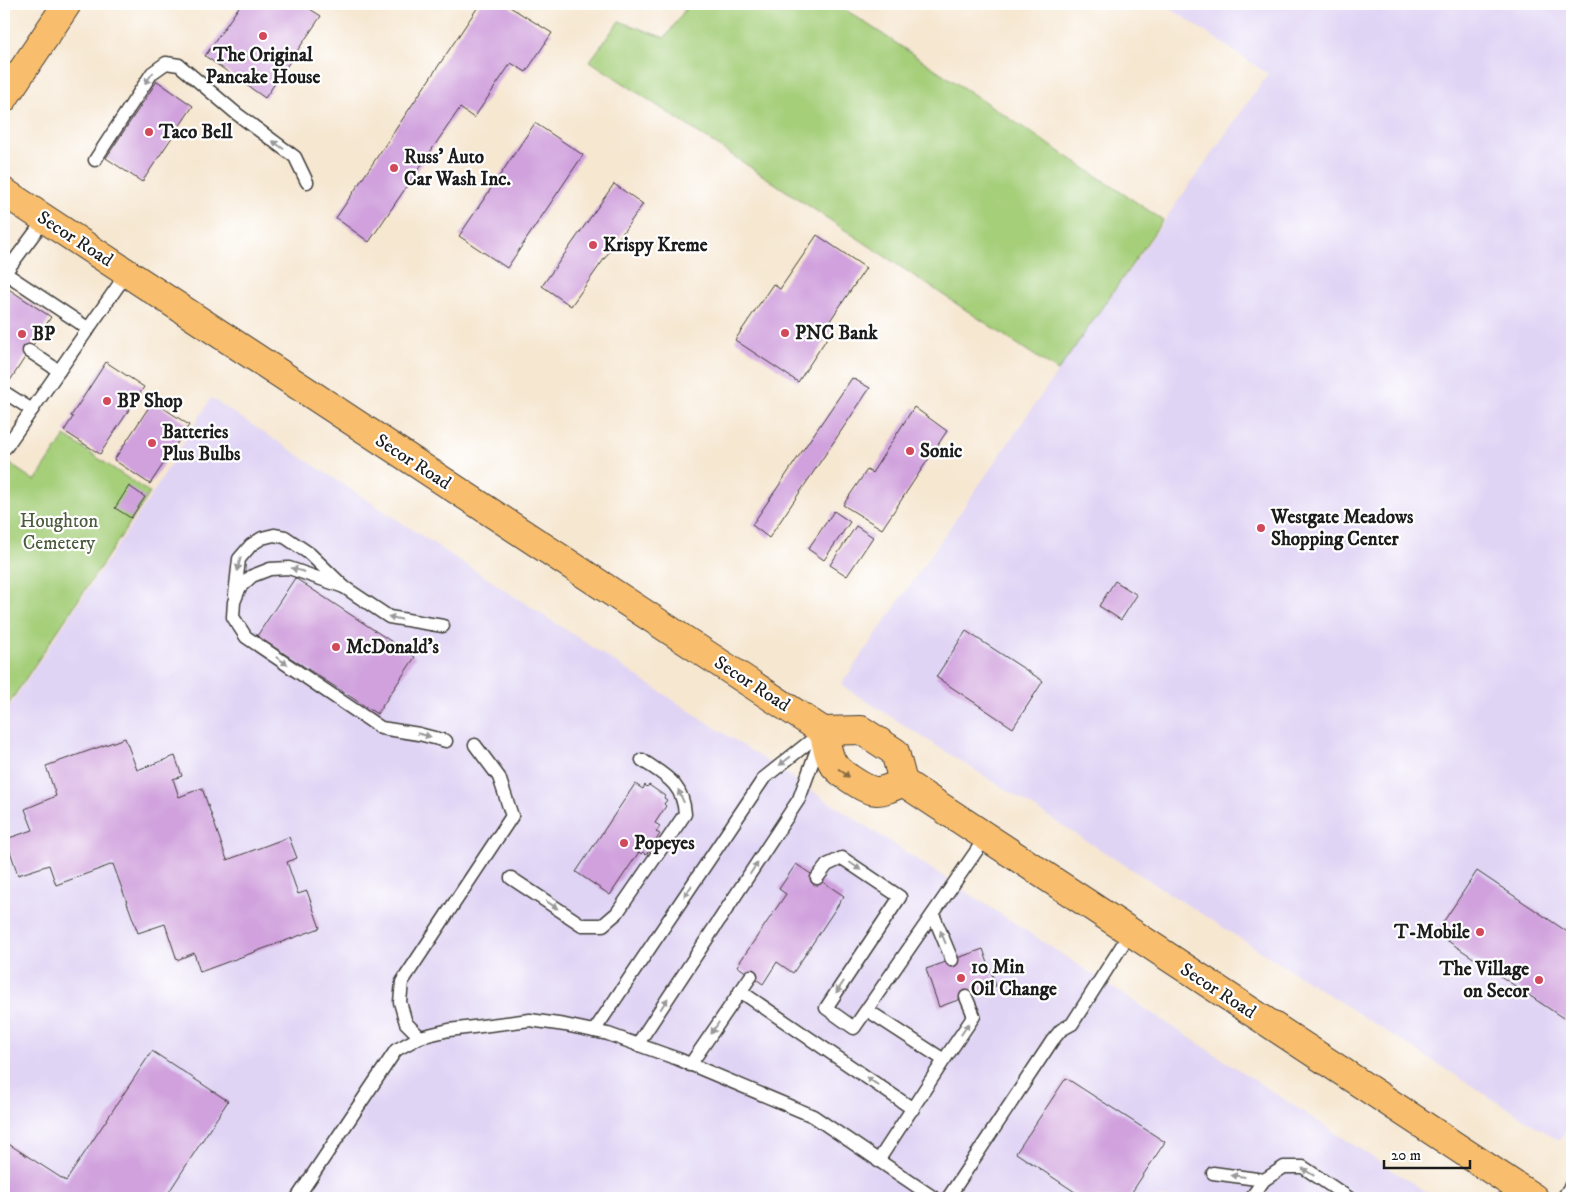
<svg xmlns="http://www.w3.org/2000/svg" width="1576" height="1202" font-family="'IM FELL DW Pica',serif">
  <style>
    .built { fill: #e0d4f4 }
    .green { fill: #a6cf7a; stroke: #61764b }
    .building { fill: #d0a1dd }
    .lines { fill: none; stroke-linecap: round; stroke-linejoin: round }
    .lane-casing { stroke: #3d3a37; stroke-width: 15 }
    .primary-casing { stroke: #3d3a37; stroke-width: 30 }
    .lane { stroke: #fff; stroke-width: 12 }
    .primary { stroke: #f9be6d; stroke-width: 28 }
    .oneway { fill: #999 }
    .oneway2 { fill: #8a6d44 }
    .poi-dot { fill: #d1495b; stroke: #fff; stroke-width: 2 }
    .labels { text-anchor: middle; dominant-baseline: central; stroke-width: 4.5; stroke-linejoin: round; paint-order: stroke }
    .poi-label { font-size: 19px; font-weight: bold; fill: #1c1c1c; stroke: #fff; text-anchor: start }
    .street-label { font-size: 19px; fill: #1c1c1c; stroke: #fff }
    .park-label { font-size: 19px; fill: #4c5b3d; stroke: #fff }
  </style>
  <rect width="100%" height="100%" fill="#fff"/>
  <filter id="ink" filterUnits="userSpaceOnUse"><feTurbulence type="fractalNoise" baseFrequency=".02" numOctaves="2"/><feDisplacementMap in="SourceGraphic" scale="10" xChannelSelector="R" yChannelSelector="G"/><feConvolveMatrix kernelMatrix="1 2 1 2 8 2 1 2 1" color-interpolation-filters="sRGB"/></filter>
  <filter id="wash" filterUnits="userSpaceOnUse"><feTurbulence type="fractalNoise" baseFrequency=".0096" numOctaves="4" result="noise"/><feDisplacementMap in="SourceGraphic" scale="20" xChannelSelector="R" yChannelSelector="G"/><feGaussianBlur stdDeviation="1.12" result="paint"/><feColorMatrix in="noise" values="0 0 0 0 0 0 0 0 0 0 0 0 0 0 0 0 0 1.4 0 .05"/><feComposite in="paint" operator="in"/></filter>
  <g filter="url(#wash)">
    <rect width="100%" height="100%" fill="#f6e7d1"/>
    <!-- built -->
    <g class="built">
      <polygon points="1164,4 1572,4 1572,1122 1559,1141 841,685 1058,371 1268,74"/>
      <polygon points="211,398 1435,1198 4,1198 4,714 153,493"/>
    </g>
    <!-- green -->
    <g class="green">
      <polygon points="689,4 837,4 1163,220 1058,371 590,61 619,21 665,38"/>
      <polygon points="65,436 150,493 4,711 4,460 35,481"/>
    </g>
    <g id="blocks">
      <!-- building -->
      <g class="building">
        <polygon points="241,4 302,4 321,16 265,98 205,56"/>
        <polygon points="480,4 505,4 552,33 526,72 511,63 474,118 460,108 369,242 336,218"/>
        <polygon points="157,81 193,106 142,182 106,158"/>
        <polygon points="535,123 583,155 507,268 459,236"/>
        <polygon points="614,184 643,204 571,306 542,286"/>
        <polygon points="817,235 866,268 829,322 835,326 798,382 735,340 773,284 780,289"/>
        <polygon points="4,286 51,317 4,390"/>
        <polygon points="106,362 144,387 100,454 64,431 73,417 71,416"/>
        <polygon points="852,378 870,388 769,538 752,525"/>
        <polygon points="153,401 189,425 150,484 114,460"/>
        <polygon points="914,407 947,431 882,529 843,505 867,470 872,473"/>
        <polygon points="129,486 145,497 131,518 115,508"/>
        <polygon points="834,511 850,522 824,560 808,549"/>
        <polygon points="856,526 873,537 847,576 830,565"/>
        <polygon points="295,578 415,657 377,714 257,636"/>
        <polygon points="1115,581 1137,595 1121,620 1099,606"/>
        <polygon points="966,631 1043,681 1013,728 936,677"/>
        <polygon points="125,738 137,770 175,756 182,776 173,779 179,797 202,788 227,860 289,837 297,858 287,862 298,894 307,891 320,928 200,972 194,953 177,960 165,924 138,933 113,864 56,885 49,865 18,875 6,839 33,830 25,809 56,796 46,766"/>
        <polygon points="635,784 643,789 645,785 647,787 649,785 665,796 664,798 667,800 664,804 666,806 655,823 660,826 656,832 660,834 646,855 643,852 641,854 639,852 610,895 576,872"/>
        <polygon points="796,864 844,896 793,973 777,962 763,984 737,966 786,894 779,889"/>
        <polygon points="1477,871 1572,935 1572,1024 1436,933"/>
        <polygon points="983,949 996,986 939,1007 926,969"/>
        <polygon points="152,1051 228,1101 165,1198 4,1198 4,1141 66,1181"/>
        <polygon points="1066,1078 1165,1142 1128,1198 1084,1198 1016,1153"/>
      </g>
    </g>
  </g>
  <g filter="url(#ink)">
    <use href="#blocks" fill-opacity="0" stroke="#3d3a37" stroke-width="1"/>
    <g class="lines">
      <!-- lane casing -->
      <g class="lane-casing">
        <g id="lane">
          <polyline points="95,160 152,73 166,63 179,65 237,114 295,157 307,182"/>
          <polyline points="5,273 45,219"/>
          <polyline points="4,274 5,273 89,329"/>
          <polyline points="29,351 59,371"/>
          <polyline points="4,392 32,410"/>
          <polyline points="4,446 6,447 127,273"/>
          <polyline points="344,587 289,568 270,569 252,576 240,587 234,602 233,617 246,637 381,728 419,734 446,741"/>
          <polyline points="235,595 239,559 251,545 262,538 274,535 285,537 310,554 344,587 389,617 443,626"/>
          <path d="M511 878 582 925H603L617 913 685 814C683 783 665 776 642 760"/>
          <polyline points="817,878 827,865 842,858 900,897 826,1008 854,1028 986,837"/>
          <polyline points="933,914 952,960"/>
          <polyline points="740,991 913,1109"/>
          <polyline points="867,1010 944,1060 878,1161"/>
          <polyline points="594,1031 764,778 823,731"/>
          <polyline points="420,1037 406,1023 400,1002 402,982 512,816 499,777 475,745"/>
          <polyline points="637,1045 799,799 820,741"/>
          <polyline points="944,1060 974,1016 966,997"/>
          <polyline points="690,1065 751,976"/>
          <polyline points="1213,1173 1264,1180"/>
          <polyline points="297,1198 396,1050 420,1037 449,1030 522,1021 530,1020 565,1025 608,1034 678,1059 813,1116 934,1198"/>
          <polyline points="948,1198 1052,1041 1061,1030 1072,1024 1130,933"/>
          <polyline points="1251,1198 1264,1180 1284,1167 1303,1167 1349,1198"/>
          <polyline points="1563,1198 1572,1184"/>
        </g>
      </g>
      <!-- primary casing -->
      <g class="primary-casing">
        <g id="primary">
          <polyline points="4,98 67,4"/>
          <polyline points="4,192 823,731 861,730 895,752 903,782 1534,1198"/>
          <path d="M823 731C826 741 827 752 832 762 836 769 842 773 849 778 873 794 877 795 903 782"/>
        </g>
      </g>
      <!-- lane -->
      <use href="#lane" class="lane"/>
      <!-- primary -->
      <use href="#primary" class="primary"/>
    </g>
    <!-- one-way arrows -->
    <defs><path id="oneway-solid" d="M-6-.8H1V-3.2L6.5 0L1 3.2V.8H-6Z" transform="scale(1.25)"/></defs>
    <g class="oneway">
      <use href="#oneway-solid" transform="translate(149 78) rotate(127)"/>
      <use href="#oneway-solid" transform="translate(278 145) rotate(-145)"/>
      <use href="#oneway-solid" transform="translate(239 564) rotate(104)"/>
      <use href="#oneway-solid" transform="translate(298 570) rotate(-164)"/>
      <use href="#oneway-solid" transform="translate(395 618) rotate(-167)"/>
      <use href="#oneway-solid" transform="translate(282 661) rotate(34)"/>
      <use href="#oneway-solid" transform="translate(424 735) rotate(14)"/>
      <use href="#oneway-solid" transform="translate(785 761) rotate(142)"/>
      <use href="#oneway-solid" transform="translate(681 796) rotate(-114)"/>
      <use href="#oneway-solid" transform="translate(855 866) rotate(35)"/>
      <use href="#oneway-solid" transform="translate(754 868) rotate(-57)"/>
      <use href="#oneway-solid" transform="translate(688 891) rotate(124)"/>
      <use href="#oneway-solid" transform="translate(552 905) rotate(34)"/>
      <use href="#oneway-solid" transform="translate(943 937) rotate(-112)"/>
      <use href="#oneway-solid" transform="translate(840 987) rotate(124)"/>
      <use href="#oneway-solid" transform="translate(664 1004) rotate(-57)"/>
      <use href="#oneway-solid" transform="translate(715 1028) rotate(124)"/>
      <use href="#oneway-solid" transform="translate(965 1029) rotate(-56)"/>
      <use href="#oneway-solid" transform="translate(872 1081) rotate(-146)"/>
      <use href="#oneway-solid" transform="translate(1308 1172) rotate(-149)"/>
      <use href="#oneway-solid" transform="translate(1238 1176) rotate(-173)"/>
    </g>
    <use class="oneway2" href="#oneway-solid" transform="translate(844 773) rotate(37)"/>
  </g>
  <!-- markers -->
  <g class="poi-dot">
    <circle cx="263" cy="36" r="5"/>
    <circle cx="149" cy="132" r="5"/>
    <circle cx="394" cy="168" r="5"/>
    <circle cx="593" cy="245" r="5"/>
    <circle cx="785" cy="333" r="5"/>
    <circle cx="22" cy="334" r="5"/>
    <circle cx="107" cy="401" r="5"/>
    <circle cx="152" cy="443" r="5"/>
    <circle cx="910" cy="451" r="5"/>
    <circle cx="1261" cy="528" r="5"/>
    <circle cx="336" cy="647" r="5"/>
    <circle cx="624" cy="843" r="5"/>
    <circle cx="1480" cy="932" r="5"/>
    <circle cx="961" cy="978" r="5"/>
    <circle cx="1539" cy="980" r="5"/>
  </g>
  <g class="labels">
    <!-- poi labels -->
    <g class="poi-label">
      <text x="263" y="55" text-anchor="middle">The Original<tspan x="263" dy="22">Pancake House</tspan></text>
      <text x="159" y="132">Taco Bell</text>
      <text x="404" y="157">Russ' Auto<tspan x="404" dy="22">Car Wash Inc.</tspan></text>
      <text x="603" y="245">Krispy Kreme</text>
      <text x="795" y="333">PNC Bank</text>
      <text x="32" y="334">BP</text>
      <text x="117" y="401">BP Shop</text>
      <text x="162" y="432">Batteries<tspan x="162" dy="22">Plus Bulbs</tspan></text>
      <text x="920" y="451">Sonic</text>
      <text x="1271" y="517">Westgate Meadows<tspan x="1271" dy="22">Shopping Center</tspan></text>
      <text x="346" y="647">McDonald's</text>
      <text x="634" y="843">Popeyes</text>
      <text x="1470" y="932" text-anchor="end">T-Mobile</text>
      <text x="971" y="967">10 Min<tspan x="971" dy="22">Oil Change</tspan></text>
      <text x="1529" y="969" text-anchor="end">The Village<tspan x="1529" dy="22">on Secor</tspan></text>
    </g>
    <!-- street labels -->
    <g class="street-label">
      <text transform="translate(75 239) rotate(33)">Secor Road</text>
      <text transform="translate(413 462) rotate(33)">Secor Road</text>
      <text transform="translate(752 684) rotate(33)">Secor Road</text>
      <text transform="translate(1218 991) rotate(33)">Secor Road</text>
    </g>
    <!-- park labels -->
    <g class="park-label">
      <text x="59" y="521">Houghton<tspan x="59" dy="22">Cemetery</tspan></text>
    </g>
  </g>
  <!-- margin -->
  <rect width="1576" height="1202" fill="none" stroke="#fff" stroke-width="20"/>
  <!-- scale -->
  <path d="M1384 1160v8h86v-8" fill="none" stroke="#1c1c1c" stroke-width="2.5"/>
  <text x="1391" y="1160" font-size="15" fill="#1c1c1c" stroke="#ffffff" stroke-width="4" paint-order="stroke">20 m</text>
</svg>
